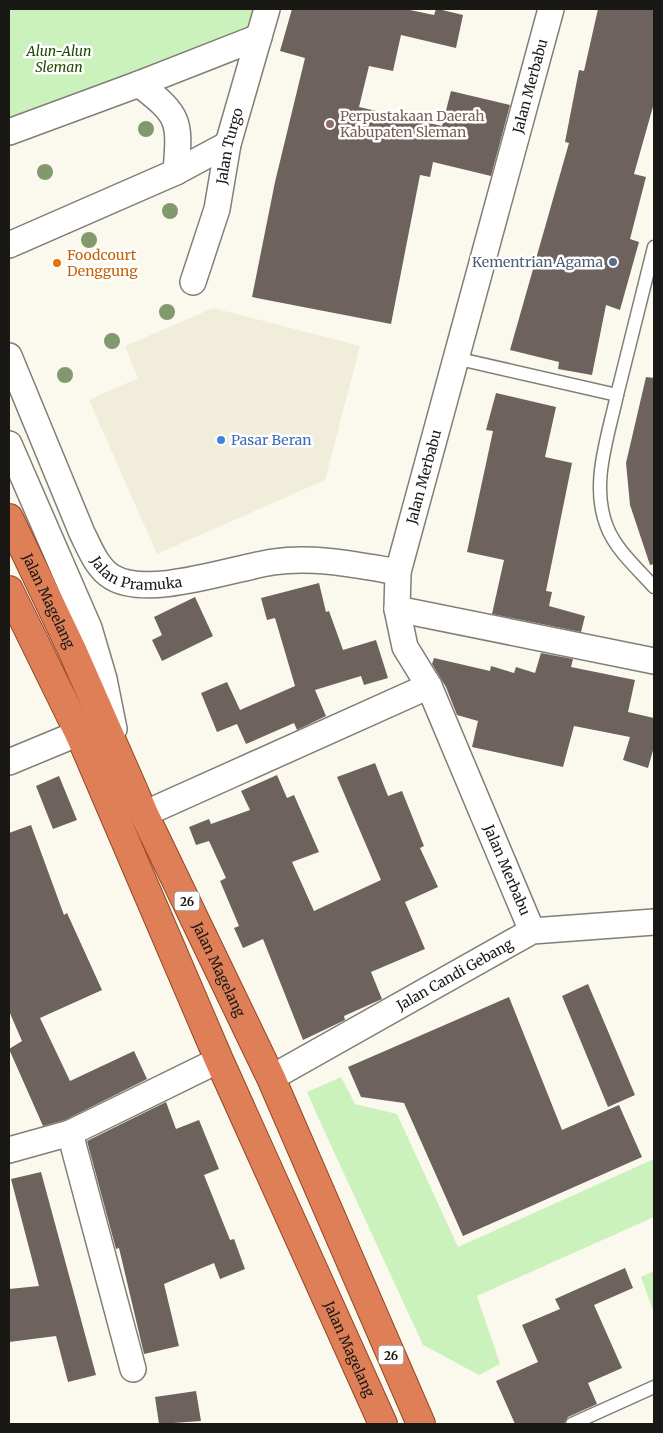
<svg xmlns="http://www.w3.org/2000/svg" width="663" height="1433" font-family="Merriweather,serif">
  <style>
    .built { fill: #f0edda }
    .green { fill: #cbf2bc }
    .building { fill: #6d625e }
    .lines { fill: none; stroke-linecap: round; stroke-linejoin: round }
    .service-casing { stroke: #817f75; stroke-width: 15 }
    .minor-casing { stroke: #817f75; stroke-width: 28 }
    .trunk-casing { stroke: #944625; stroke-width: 30 }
    .service { stroke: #fff; stroke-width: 12 }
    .minor { stroke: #fff; stroke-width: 25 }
    .trunk { stroke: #de7f58; stroke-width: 28 }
    .tree { fill: #82996d }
    .education-dot { fill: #8d6e63; stroke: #fff; stroke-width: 2 }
    .service-dot { fill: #5c6f8a; stroke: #fff; stroke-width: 2 }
    .food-dot { fill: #e8710a; stroke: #fff; stroke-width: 2 }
    .shop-dot { fill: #3f7fe0; stroke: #fff; stroke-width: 2 }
    .labels { text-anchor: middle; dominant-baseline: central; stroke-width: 5; stroke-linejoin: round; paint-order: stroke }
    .shield { fill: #fff; stroke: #5e5d5a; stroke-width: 1 }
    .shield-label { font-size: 12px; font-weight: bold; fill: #191814 }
    .park-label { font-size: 14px; font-style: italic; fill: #1f4a04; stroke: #fff }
    .street-label { font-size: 14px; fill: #191814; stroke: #fff }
    .education-label { font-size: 14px; fill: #785e54; stroke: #fff; text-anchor: start }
    .food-label { font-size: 14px; fill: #c56008; stroke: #fff; text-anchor: start }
    .service-label { font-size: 14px; fill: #4e5e75; stroke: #fff; text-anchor: end }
    .shop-label { font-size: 14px; fill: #366cbe; stroke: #fff; text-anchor: start }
  </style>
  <rect width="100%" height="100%" fill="#fbf9ee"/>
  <!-- built -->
  <polygon class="built" points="213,308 360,346 325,480 157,554 89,400 138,378 125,346"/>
  <!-- green -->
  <g class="green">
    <polygon points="9,9 267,9 259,37 9,130"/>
    <polygon points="341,1077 355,1104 397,1114 458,1247 654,1159 654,1217 477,1296 500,1364 479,1375 423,1345 317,1115 307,1092"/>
    <polygon points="654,1271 654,1313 641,1277"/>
  </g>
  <!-- building -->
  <g class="building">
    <polygon points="292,9 405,9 434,15 436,9 438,9 463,15 456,48 401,35 393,71 369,66 359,107 442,126 451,91 510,105 491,176 433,162 430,177 420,175 391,324 252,297 275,182 305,58 280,51"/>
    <polygon points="598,9 654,9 654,103 634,174 646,177 630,239 639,242 620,310 606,305 592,375 558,369 559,362 510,350 569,143 565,142 579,70 584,71"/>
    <polygon points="646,377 654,378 654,564 650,565 630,505 626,463"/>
    <polygon points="496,393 556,407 545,457 572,463 546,591 552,592 549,606 585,616 581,632 492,614 504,560 467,552 493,431 486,430"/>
    <polygon points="319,583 326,612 329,611 343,650 376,640 388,678 364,685 361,676 315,690 326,716 297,730 294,723 246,744 237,724 217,732 201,693 227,682 240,710 295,686 275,618 267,620 261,598"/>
    <polygon points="195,597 213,636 162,661 152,640 162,635 154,617"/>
    <polygon points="541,653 573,659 571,667 635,680 628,712 654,718 654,747 648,768 623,760 630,737 574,726 563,767 472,747 478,721 457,715 446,687 432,664 434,658 490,671 491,666 514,673 516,667 535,673"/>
    <polygon points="375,763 388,796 402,791 424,846 420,848 438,887 405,902 425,949 371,972 382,999 344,1016 345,1020 303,1040 263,939 243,948 234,928 239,926 220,881 226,878 209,841 196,845 189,827 209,819 211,824 250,810 241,791 277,775 287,798 294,795 319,852 292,862 314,911 381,880 337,777"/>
    <polygon points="59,776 77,820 53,829 36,786"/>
    <polygon points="31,825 64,915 67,913 102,990 40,1018 70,1081 134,1051 147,1079 65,1120 43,1126 9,1049 22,1041 9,1011 9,833"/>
    <polygon points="588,984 635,1095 608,1107 562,996"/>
    <polygon points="509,997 562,1130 619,1105 642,1157 463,1236 404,1103 361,1097 348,1067"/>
    <polygon points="166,1102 176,1129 199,1120 219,1169 204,1175 230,1240 234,1239 245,1269 220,1279 214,1263 164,1284 179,1346 144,1354 119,1248 116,1249 87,1141"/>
    <polygon points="41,1172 96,1375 68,1382 56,1336 9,1342 9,1289 39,1286 11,1179"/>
    <polygon points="625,1268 633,1288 594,1305 622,1368 588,1383 597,1404 568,1417 564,1424 515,1424 496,1381 538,1362 522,1325 560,1309 555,1299"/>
    <polygon points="196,1391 201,1421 159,1424 155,1397"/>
  </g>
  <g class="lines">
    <!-- service casing -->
    <g class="service-casing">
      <g id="service">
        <polyline points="455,358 617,395 654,247"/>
        <path d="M617 395C608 437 590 485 607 527 616 550 638 569 654 587"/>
        <polyline points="572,1424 654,1387"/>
      </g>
    </g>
    <!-- minor casing -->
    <g class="minor-casing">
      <g id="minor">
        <polyline points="9,132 139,84 259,37"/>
        <polyline points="176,172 228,144"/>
        <path d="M9 245 176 172C180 121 181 116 139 84"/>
        <path id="s1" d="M193 282 217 209 228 144 267 9"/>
        <path id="s2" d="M9 356 82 533C90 549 97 568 112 577 148 599 233 568 273 562 315 556 357 565 398 572"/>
        <polyline points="9,444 89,628 104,679 114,729"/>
        <polyline points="397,609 654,661"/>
        <polyline points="9,762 79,733"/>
        <polyline points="144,814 429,686"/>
        <path id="s3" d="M532 931 429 686 405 647 397 609 398 572 551 9"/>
        <path id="s4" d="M271 1078 532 931 654 922"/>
        <polyline points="70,1133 133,1369"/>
        <polyline points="9,1150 70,1133 219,1060"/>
      </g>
    </g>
    <!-- trunk casing -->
    <g class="trunk-casing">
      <g id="trunk">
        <path id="s5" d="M9 518 72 650 144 814 271 1078 421 1424"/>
        <path id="s6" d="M9 590 79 733 219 1060 383 1424"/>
      </g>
    </g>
    <!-- service -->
    <use href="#service" class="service"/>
    <!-- minor -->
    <use href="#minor" class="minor"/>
    <!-- trunk -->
    <use href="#trunk" class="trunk"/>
  </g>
  <!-- trees -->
  <g class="tree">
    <circle cx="146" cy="129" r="8"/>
    <circle cx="45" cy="172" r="8"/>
    <circle cx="170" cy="211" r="8"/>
    <circle cx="89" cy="240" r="8"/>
    <circle cx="167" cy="312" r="8"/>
    <circle cx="112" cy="341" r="8"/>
    <circle cx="65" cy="375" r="8"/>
  </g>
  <!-- markers -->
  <circle class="education-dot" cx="330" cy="124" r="5"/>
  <circle class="service-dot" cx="613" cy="262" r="5"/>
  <circle class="food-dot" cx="57" cy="263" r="5"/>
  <circle class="shop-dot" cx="221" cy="440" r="5"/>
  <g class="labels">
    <!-- shield labels -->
    <g class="shield">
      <rect x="174.5" y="891.5" width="25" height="19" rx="4"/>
      <rect x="378.5" y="1345.5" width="25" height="19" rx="4"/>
    </g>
    <g class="shield-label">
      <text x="187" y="901">26</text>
      <text x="391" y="1355">26</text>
    </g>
    <!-- park labels -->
    <g class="park-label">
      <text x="59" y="51">Alun-Alun<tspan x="59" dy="16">Sleman</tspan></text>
    </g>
    <!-- street labels -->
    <g class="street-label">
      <text stroke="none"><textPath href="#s3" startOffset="891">Jalan Merbabu</textPath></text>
      <text stroke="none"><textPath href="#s1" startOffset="141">Jalan Turgo</textPath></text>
      <text stroke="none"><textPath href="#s3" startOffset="486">Jalan Merbabu</textPath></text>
      <text stroke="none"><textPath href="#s2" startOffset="268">Jalan Pramuka</textPath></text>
      <text stroke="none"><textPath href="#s5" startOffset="92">Jalan Magelang</textPath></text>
      <text transform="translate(507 870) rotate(67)">Jalan Merbabu</text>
      <text stroke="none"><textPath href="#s5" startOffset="498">Jalan Magelang</textPath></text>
      <text stroke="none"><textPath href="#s4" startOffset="211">Jalan Candi Gebang</textPath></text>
      <text stroke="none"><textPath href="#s6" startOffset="832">Jalan Magelang</textPath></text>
    </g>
    <!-- education labels -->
    <g class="education-label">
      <text x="340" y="116">Perpustakaan Daerah<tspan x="340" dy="16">Kabupaten Sleman</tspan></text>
    </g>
    <!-- food labels -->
    <g class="food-label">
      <text x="67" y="255">Foodcourt<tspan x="67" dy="16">Denggung</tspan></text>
    </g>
    <!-- service labels -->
    <g class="service-label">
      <text x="603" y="262">Kementrian Agama</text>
    </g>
    <!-- shop labels -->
    <g class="shop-label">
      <text x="231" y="440">Pasar Beran</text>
    </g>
  </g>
  <!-- border -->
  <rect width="663" height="1433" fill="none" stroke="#191814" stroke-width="20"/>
</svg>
